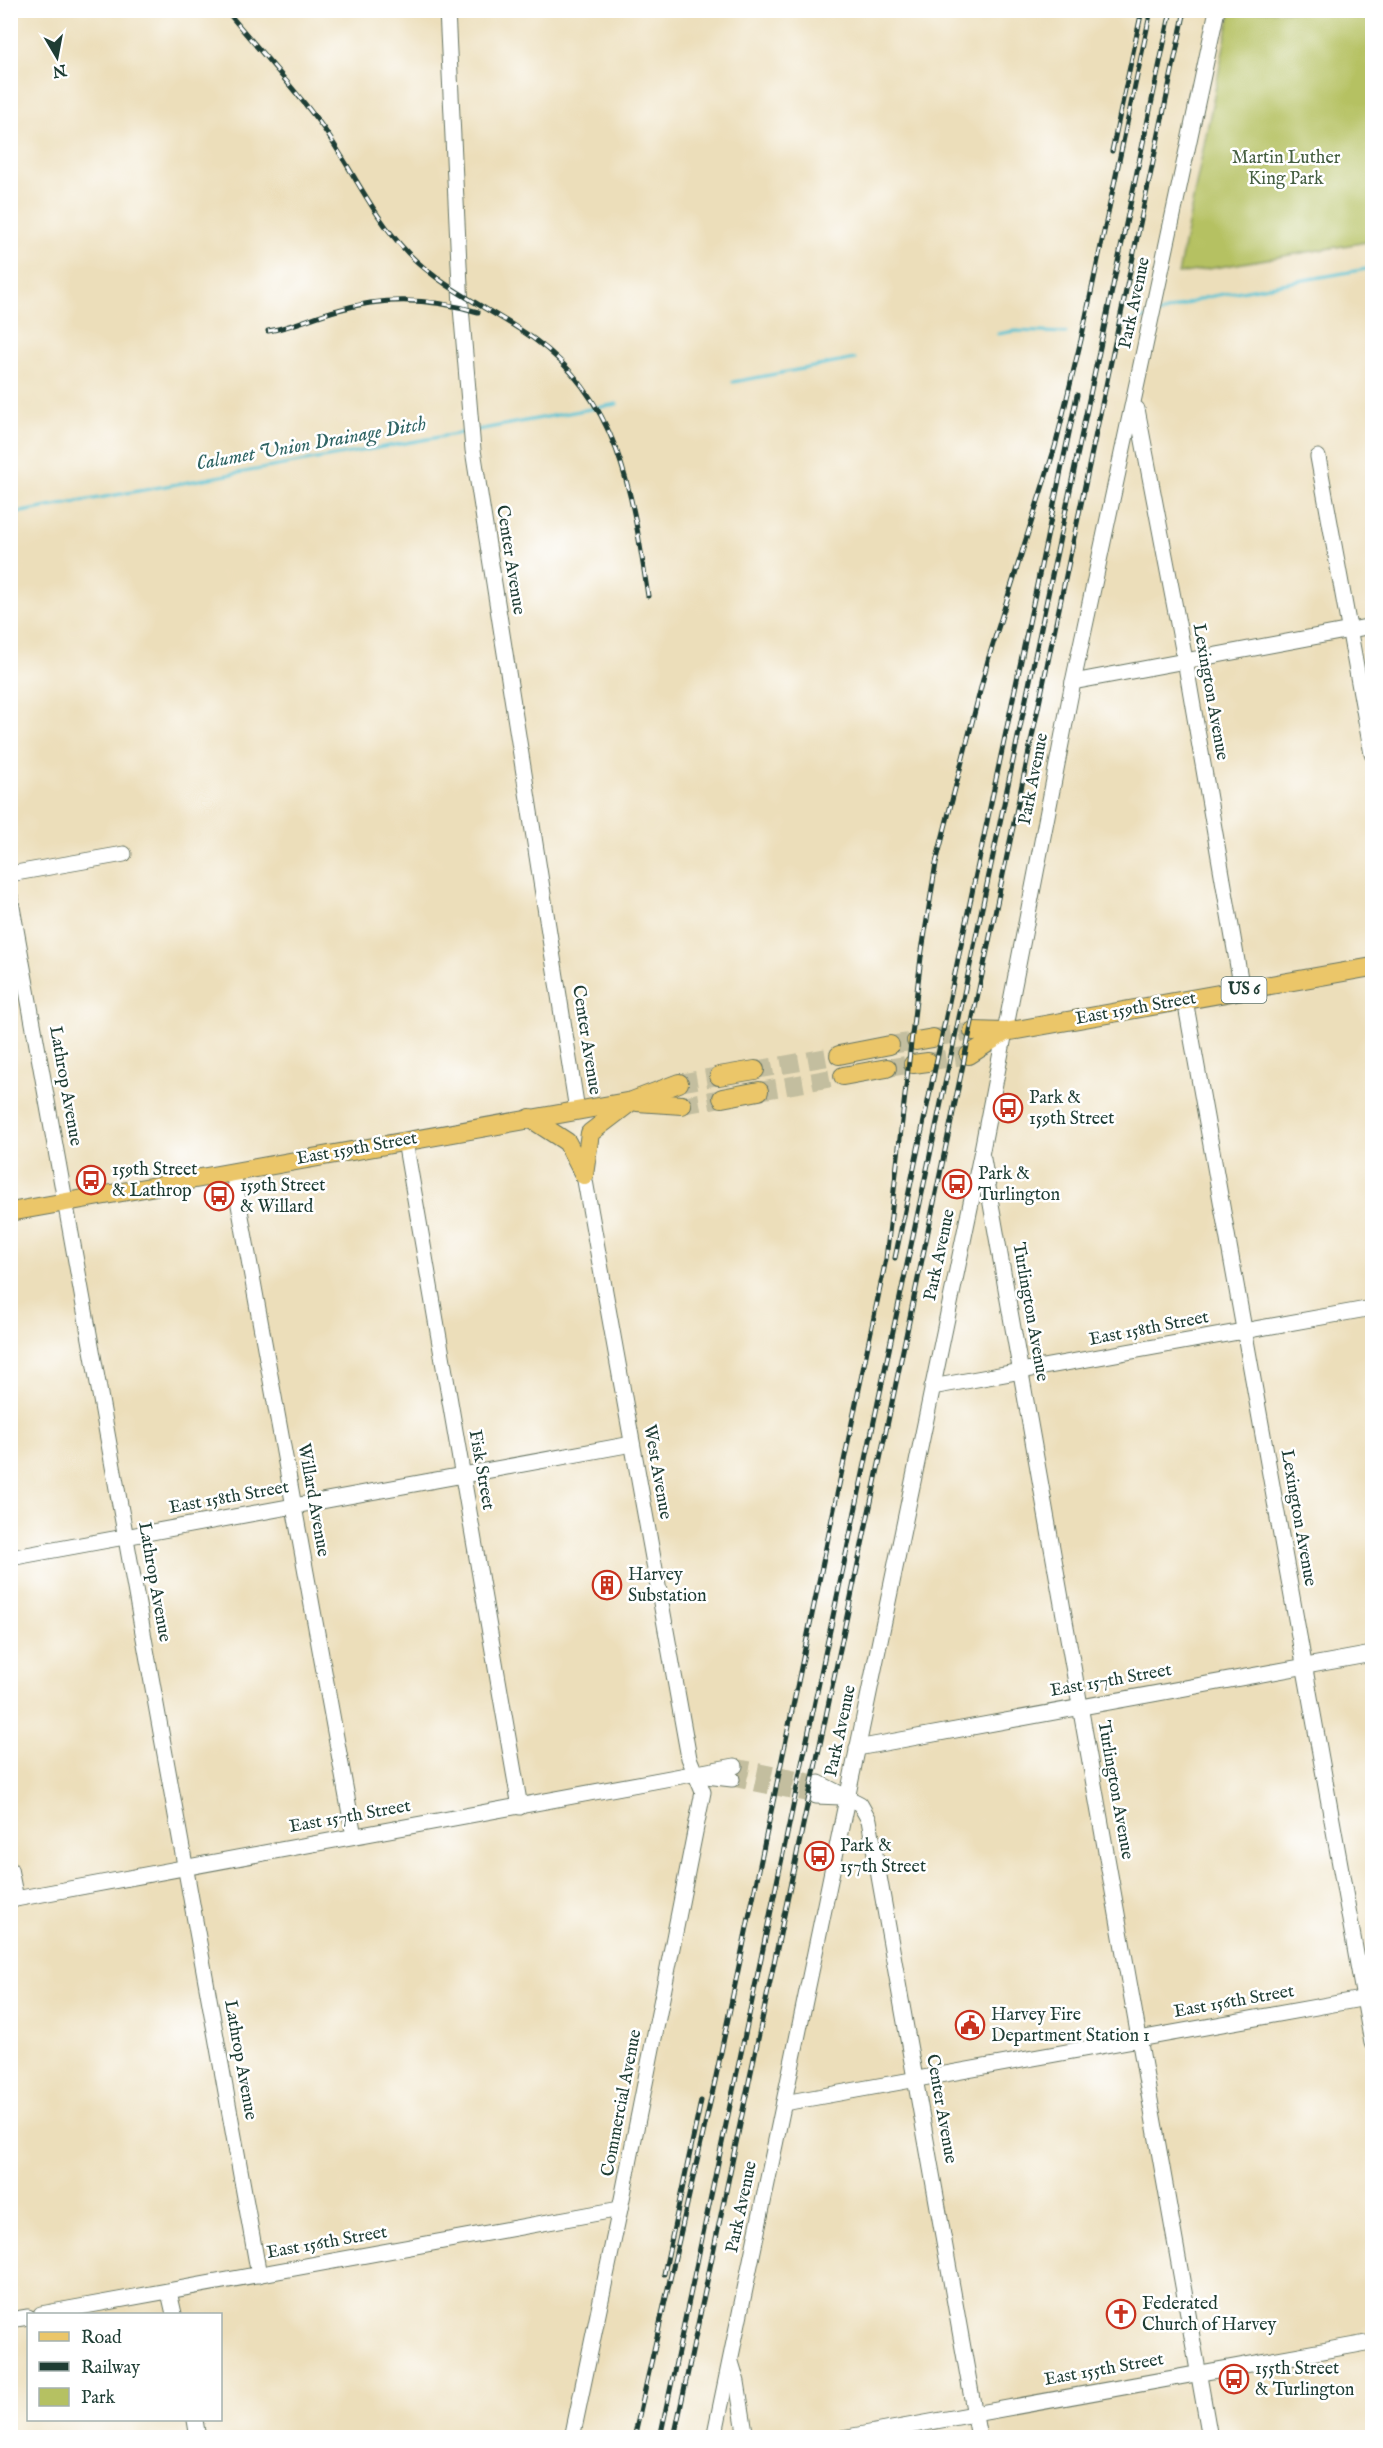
<svg xmlns="http://www.w3.org/2000/svg" width="1383" height="2448" font-family="'IM FELL English',serif">
  <style>
    .green { fill: #b5c162; stroke: #6a7f4b; stroke-width: 1.5 }
    .lines { fill: none; stroke-linecap: round; stroke-linejoin: round }
    .stream { stroke: #59c3d4; stroke-width: 3 }
    .minor-tunnel { stroke: #c3be9f; stroke-width: 15; stroke-dasharray: 15 8; stroke-linecap: butt }
    .major-tunnel { stroke: #c3be9f; stroke-width: 18; stroke-dasharray: 18 9; stroke-linecap: butt }
    .minor-casing { stroke: #677563; stroke-width: 17 }
    .major-casing { stroke: #677563; stroke-width: 20 }
    .minor { stroke: #fff; stroke-width: 15 }
    .major { stroke: #ebc669; stroke-width: 18 }
    .rail-casing { stroke: #1f3d34; stroke-width: 5 }
    .rail { stroke: #fff; stroke-width: 3; stroke-dasharray: 9; stroke-linecap: butt }
    .labels { text-anchor: middle; dominant-baseline: central; stroke-width: 5; stroke-linejoin: round; paint-order: stroke }
    .shield { fill: #fff; stroke: #627771; stroke-width: 1.5 }
    .shield-label { font-size: 16px; font-weight: bold; fill: #1f3d34 }
    .park-label { font-size: 18px; fill: #445e40; stroke: #fff }
    .street-label { font-size: 18px; fill: #1f3d34; stroke: #fff }
    .poi-label { font-size: 18px; fill: #1f3d34; stroke: #fff; text-anchor: start }
    .water-label { font-size: 20px; font-style: italic; fill: #306564; stroke: #fff }
  </style>
  <rect width="100%" height="100%" fill="#fff"/>
  <filter id="ink" filterUnits="userSpaceOnUse"><feTurbulence type="fractalNoise" baseFrequency=".0167" numOctaves="2"/><feDisplacementMap in="SourceGraphic" scale="12" xChannelSelector="R" yChannelSelector="G"/><feConvolveMatrix kernelMatrix="1 2 1 2 8 2 1 2 1" color-interpolation-filters="sRGB"/></filter>
  <filter id="wash" filterUnits="userSpaceOnUse"><feTurbulence type="fractalNoise" baseFrequency=".008" numOctaves="4" result="noise"/><feDisplacementMap in="SourceGraphic" scale="24" xChannelSelector="R" yChannelSelector="G"/><feGaussianBlur stdDeviation="1.35" result="paint"/><feColorMatrix in="noise" values="0 0 0 0 0 0 0 0 0 0 0 0 0 0 0 0 0 1.4 0 .05"/><feComposite in="paint" operator="in"/></filter>
  <g filter="url(#wash)">
    <rect width="100%" height="100%" fill="#ecdeba"/>
    <!-- green -->
    <polygon class="green" points="1231,11 1372,11 1372,241 1178,274"/>
    <g class="lines">
      <!-- stream -->
      <g class="stream">
        <polyline points="1158,314 1207,297 1372,268"/>
        <polyline points="1121,327 1146,318"/>
        <polyline points="998,334 1015,331 1066,333"/>
        <polyline points="733,382 855,359"/>
        <polyline points="477,430 617,404"/>
        <polyline points="10,514 467,432"/>
      </g>
    </g>
  </g>
  <g filter="url(#ink)">
    <g class="lines">
      <!-- minor-tunnel -->
      <g class="minor-tunnel">
        <polyline points="735,1766 819,1783"/>
        <polyline points="732,1779 816,1796"/>
      </g>
      <!-- major-tunnel -->
      <g class="major-tunnel">
        <polyline points="933,1038 973,1031"/>
        <polyline points="890,1045 916,1041"/>
        <polyline points="928,1062 969,1055"/>
        <polyline points="887,1068 913,1064"/>
        <polyline points="755,1070 839,1055"/>
        <polyline points="679,1083 719,1076"/>
        <polyline points="759,1091 843,1076"/>
        <polyline points="682,1105 722,1098"/>
      </g>
      <!-- minor casing -->
      <g class="minor-casing">
        <g id="minor">
          <polyline points="447,10 461,307 473,450 577,1110"/>
          <polyline points="1137,409 1185,660 1242,990"/>
          <polyline points="1318,457 1372,754"/>
          <polyline points="1073,682 1372,626"/>
          <polyline points="10,874 124,854"/>
          <polyline points="10,896 259,2275"/>
          <polyline points="1185,1000 1372,2043"/>
          <polyline points="405,1141 520,1807"/>
          <polyline points="983,1159 1210,2438"/>
          <polyline points="233,1172 354,1836"/>
          <polyline points="932,1387 1372,1308"/>
          <polyline points="10,1558 632,1444"/>
          <polyline points="857,1748 1372,1654"/>
          <polyline points="706,1776 732,1779"/>
          <polyline points="819,1783 860,1804 869,1820 979,2438"/>
          <polyline points="816,1796 841,1797"/>
          <polyline points="10,1869 16,1899"/>
          <polyline points="10,1900 735,1766"/>
          <polyline points="784,2103 1372,1997"/>
          <polyline points="169,2292 174,2314"/>
          <polyline points="41,2314 620,2209"/>
          <polyline points="10,2320 28,2317"/>
          <polyline points="731,2362 737,2382 746,2438"/>
          <polyline points="195,2420 198,2438"/>
          <polyline points="572,2438 620,2209 703,1792 689,1758 584,1175"/>
          <polyline points="714,2438 982,1150 1073,682 1217,10"/>
          <polyline points="842,2438 1372,2342"/>
        </g>
      </g>
      <!-- major casing -->
      <g class="major-casing">
        <g id="major">
          <polyline points="973,1031 1005,1032 1372,967"/>
          <polyline points="916,1041 933,1038"/>
          <polyline points="839,1055 890,1045"/>
          <polyline points="969,1055 1005,1032"/>
          <polyline points="913,1064 928,1062"/>
          <polyline points="719,1076 755,1070"/>
          <polyline points="843,1076 887,1068"/>
          <polyline points="722,1098 759,1091"/>
          <polyline points="637,1102 682,1105"/>
          <polyline points="530,1118 567,1142 584,1175"/>
          <polyline points="584,1175 590,1133 628,1104"/>
          <polyline points="10,1212 632,1101 679,1083"/>
        </g>
      </g>
      <!-- minor -->
      <use href="#minor" class="minor"/>
      <!-- major -->
      <use href="#major" class="major"/>
      <!-- rail casing -->
      <g class="rail-casing">
        <g id="rail">
          <path d="M226 10C257 48 290 83 319 122 350 164 371 215 408 253 445 291 492 309 534 339 621 401 633 499 648 596"/>
          <polyline points="1112,151 1142,10"/>
          <path d="M268 331C293 327 314 316 338 310 386 296 431 298 478 312"/>
          <polyline points="895,1258 1077,395"/>
          <polyline points="664,2274 701,2101"/>
          <polyline points="634,2438 715,2081 886,1259 921,957 936,863 988,660 1055,447 1081,340 1151,10"/>
          <polyline points="660,2438 1171,10"/>
          <polyline points="674,2438 1185,10"/>
        </g>
      </g>
      <!-- rail -->
      <use href="#rail" class="rail"/>
    </g>
  </g>
  <!-- icons -->
  <defs>
    <g id="bus-ring" transform="scale(1.5)"><circle r="9.5" fill="#fff" stroke="#c8321e" stroke-width="1.5"/><path d="M-5-6H5V4H4V6H2V4H-2V6H-4V4H-5ZM-3.5-4V0h7V-4ZM-3.5 1.2v1.5H-2V1.2ZM2 1.2v1.5H3.5V1.2Z" fill="#c8321e"/></g>
    <g id="building-ring" transform="scale(1.5)"><circle r="9.5" fill="#fff" stroke="#c8321e" stroke-width="1.5"/><path d="M-4-6H4V6H1V3H-1V6H-4ZM-2.5-4.3h1.7v1.8h-1.7ZM.8-4.3h1.7v1.8H.8ZM-2.5-1h1.7V.8h-1.7ZM.8-1h1.7V.8H.8Z" fill="#c8321e"/></g>
    <g id="civic-ring" transform="scale(1.5)"><circle r="9.5" fill="#fff" stroke="#c8321e" stroke-width="1.5"/><path d="M-.6-6.5H3V-4.5H.6V-3L4-1V1h2V6H-6V1h2V-1L-.6-3ZM-1.2 2.5V6h2.4V2.5Z" fill="#c8321e"/></g>
    <g id="church-ring" transform="scale(1.5)"><circle r="9.5" fill="#fff" stroke="#c8321e" stroke-width="1.5"/><path d="M-1.2-6h2.4v3.5h3.3v2.4h-3.3V6h-2.4V-.1h-3.3v-2.4h3.3Z" fill="#c8321e"/></g>
  </defs>
  <g fill-rule="evenodd">
    <use href="#bus-ring" x="1008" y="1108"/>
    <use href="#bus-ring" x="91" y="1180"/>
    <use href="#bus-ring" x="957" y="1184"/>
    <use href="#bus-ring" x="219" y="1196"/>
    <use href="#building-ring" x="607" y="1585"/>
    <use href="#bus-ring" x="819" y="1856"/>
    <use href="#civic-ring" x="970" y="2025"/>
    <use href="#church-ring" x="1121" y="2314"/>
    <use href="#bus-ring" x="1234" y="2379"/>
  </g>
  <g class="labels">
    <!-- shield labels -->
    <rect class="shield" x="1221.5" y="977" width="45" height="26" rx="4.5"/>
    <g class="shield-label">
      <text x="1244" y="990">US 6</text>
    </g>
    <!-- park labels -->
    <g class="park-label">
      <text x="1286" y="158">Martin Luther<tspan x="1286" dy="21">King Park</tspan></text>
    </g>
    <!-- street labels -->
    <g class="street-label">
      <text transform="translate(1135 303) rotate(-78)">Park Avenue</text>
      <text transform="translate(510 560) rotate(81)">Center Avenue</text>
      <text transform="translate(1210 692) rotate(80)">Lexington Avenue</text>
      <text transform="translate(1034 779) rotate(-79)">Park Avenue</text>
      <text transform="translate(1136 1009) rotate(-10)">East 159th Street</text>
      <text transform="translate(586 1040) rotate(81)">Center Avenue</text>
      <text transform="translate(65 1086) rotate(80)">Lathrop Avenue</text>
      <text transform="translate(357 1149) rotate(-10)">East 159th Street</text>
      <text transform="translate(940 1255) rotate(-78)">Park Avenue</text>
      <text transform="translate(1030 1312) rotate(80)">Turlington Avenue</text>
      <text transform="translate(1149 1329) rotate(-11)">East 158th Street</text>
      <text transform="translate(481 1470) rotate(80)">Fisk Street</text>
      <text transform="translate(657 1472) rotate(80)">West Avenue</text>
      <text transform="translate(229 1498) rotate(-10)">East 158th Street</text>
      <text transform="translate(313 1500) rotate(80)">Willard Avenue</text>
      <text transform="translate(1298 1518) rotate(80)">Lexington Avenue</text>
      <text transform="translate(154 1582) rotate(80)">Lathrop Avenue</text>
      <text transform="translate(1111 1681) rotate(-10)">East 157th Street</text>
      <text transform="translate(841 1731) rotate(-78)">Park Avenue</text>
      <text transform="translate(1115 1790) rotate(80)">Turlington Avenue</text>
      <text transform="translate(350 1817) rotate(-10)">East 157th Street</text>
      <text transform="translate(1234 2002) rotate(-10)">East 156th Street</text>
      <text transform="translate(240 2060) rotate(80)">Lathrop Avenue</text>
      <text transform="translate(622 2103) rotate(-79)">Commercial Avenue</text>
      <text transform="translate(941 2109) rotate(80)">Center Avenue</text>
      <text transform="translate(742 2207) rotate(-78)">Park Avenue</text>
      <text transform="translate(327 2243) rotate(-10)">East 156th Street</text>
      <text transform="translate(1104 2370) rotate(-10)">East 155th Street</text>
    </g>
    <!-- poi labels -->
    <g class="poi-label">
      <text x="1029" y="1098">Park &amp;<tspan x="1029" dy="21">159th Street</tspan></text>
      <text x="112" y="1170">159th Street<tspan x="112" dy="21">&amp; Lathrop</tspan></text>
      <text x="978" y="1174">Park &amp;<tspan x="978" dy="21">Turlington</tspan></text>
      <text x="240" y="1186">159th Street<tspan x="240" dy="21">&amp; Willard</tspan></text>
      <text x="628" y="1575">Harvey<tspan x="628" dy="21">Substation</tspan></text>
      <text x="840" y="1846">Park &amp;<tspan x="840" dy="21">157th Street</tspan></text>
      <text x="991" y="2015">Harvey Fire<tspan x="991" dy="21">Department Station 1</tspan></text>
      <text x="1142" y="2304">Federated<tspan x="1142" dy="21">Church of Harvey</tspan></text>
      <text x="1255" y="2369">155th Street<tspan x="1255" dy="21">&amp; Turlington</tspan></text>
    </g>
    <!-- water labels -->
    <g class="water-label">
      <text transform="translate(311 444) rotate(-10)">Calumet Union Drainage Ditch</text>
    </g>
  </g>
  <!-- margin -->
  <rect width="1383" height="2448" fill="none" stroke="#fff" stroke-width="36"/>
  <!-- legend -->
  <rect x="27" y="2313" width="195" height="108" fill="#ffffff" stroke="#a5b1ae" stroke-width="1.5"/>
  <rect x="39" y="2332" width="30" height="9" fill="#ebc669" stroke="#a5b1ae" stroke-width="1.5"/>
  <text x="81" y="2343" font-size="18" fill="#1f3d34">Road</text>
  <rect x="39" y="2362" width="30" height="9" fill="#1f3d34" stroke="#a5b1ae" stroke-width="1.5"/>
  <text x="81" y="2373" font-size="18" fill="#1f3d34">Railway</text>
  <rect x="39" y="2388" width="30" height="18" fill="#b5c162" stroke="#a5b1ae" stroke-width="1.5"/>
  <text x="81" y="2403" font-size="18" fill="#1f3d34">Park</text>
  <!-- north arrow -->
  <g transform="translate(57 57) rotate(170)" stroke="#ffffff" stroke-width="4.5" paint-order="stroke">
  <path d="M0-4.5L10 22L0 15L-10 22Z" fill="#1f3d34"/>
  <text y="-9" font-size="16" font-weight="bold" text-anchor="middle" fill="#1f3d34">N</text>
  </g>
</svg>
